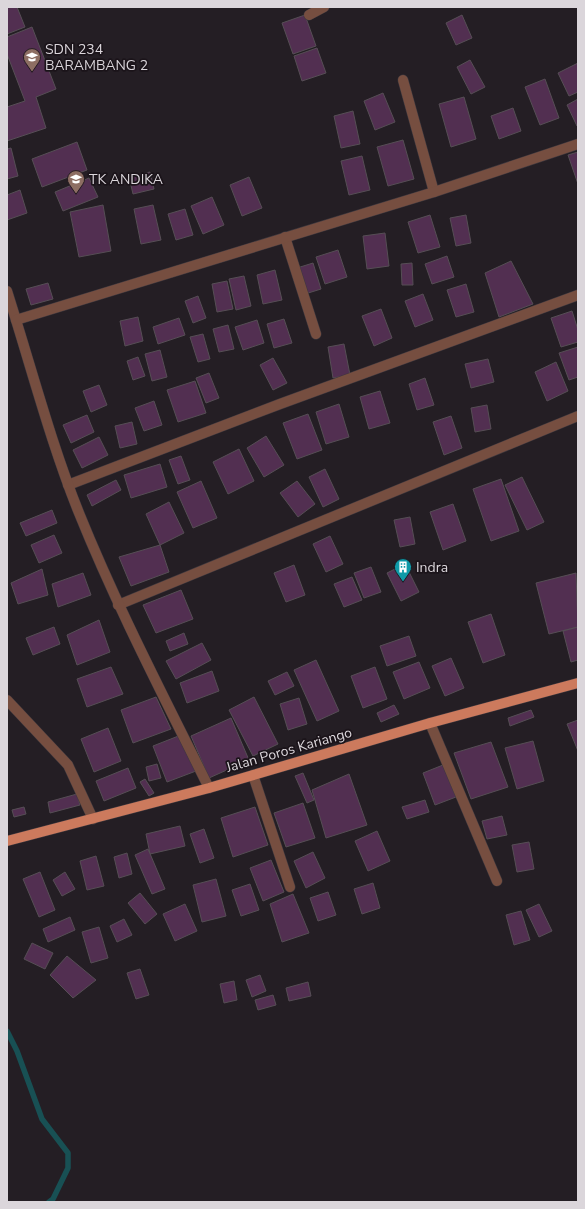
<svg xmlns="http://www.w3.org/2000/svg" width="585" height="1209" font-family="'Nunito Sans',sans-serif">
  <style>
    .lines { fill: none; stroke-linecap: round; stroke-linejoin: round }
    .stream { stroke: #185054; stroke-width: 5.5 }
    .building { fill: #522f51; stroke: #564e55 }
    .minor-casing { stroke: #3e383e; stroke-width: 11 }
    .major-casing { stroke: #3e383e; stroke-width: 11 }
    .minor { stroke: #764e40; stroke-width: 10 }
    .major { stroke: #cc7a5d; stroke-width: 10 }
    .labels { text-anchor: middle; dominant-baseline: central; stroke-width: 3.5; stroke-linejoin: round; paint-order: stroke }
    .poi-label { font-size: 14px; fill: #dbd6db; stroke: #1b141a; text-anchor: start }
    .street-label { font-size: 14px; fill: #dbd6db; stroke: #1b141a }
  </style>
  <rect width="100%" height="100%" fill="#241e24"/>
  <g class="lines">
    <!-- stream -->
    <polyline class="stream" points="7,1031 17,1051 42,1119 68,1153 68,1168 53,1199 49,1202"/>
  </g>
  <!-- building -->
  <g class="building">
    <polygon points="7,7 17,7 25,27 7,34"/>
    <polygon points="305,15 316,46 293,54 282,23"/>
    <polygon points="462,15 472,38 456,45 446,23"/>
    <polygon points="32,27 56,89 36,97 46,128 7,141 7,107 25,101 7,54 7,37"/>
    <polygon points="317,48 326,73 302,81 294,56"/>
    <polygon points="470,60 485,87 471,94 457,67"/>
    <polygon points="578,63 578,92 569,96 558,73"/>
    <polygon points="545,79 559,118 540,125 525,87"/>
    <polygon points="383,93 395,122 375,130 364,101"/>
    <polygon points="464,97 476,139 451,147 439,104"/>
    <polygon points="578,99 578,126 577,126 567,105"/>
    <polygon points="513,108 521,131 499,139 491,116"/>
    <polygon points="353,111 360,144 341,148 334,116"/>
    <polygon points="403,140 414,179 388,186 377,147"/>
    <polygon points="77,142 87,170 42,187 32,159"/>
    <polygon points="11,148 18,176 7,179 7,149"/>
    <polygon points="578,152 578,184 568,155"/>
    <polygon points="362,156 370,190 349,195 341,161"/>
    <polygon points="150,172 154,189 133,194 129,177"/>
    <polygon points="249,177 262,208 242,216 230,185"/>
    <polygon points="89,178 98,197 63,211 55,192"/>
    <polygon points="20,190 27,213 7,220 7,195"/>
    <polygon points="212,197 224,225 203,234 191,206"/>
    <polygon points="103,205 111,251 79,257 70,212"/>
    <polygon points="153,205 161,240 141,244 134,209"/>
    <polygon points="185,209 193,235 176,240 168,214"/>
    <polygon points="430,215 440,247 418,253 408,222"/>
    <polygon points="466,215 471,243 456,246 450,218"/>
    <polygon points="385,233 389,266 367,269 363,236"/>
    <polygon points="338,250 347,277 325,284 316,257"/>
    <polygon points="447,256 454,277 432,284 425,264"/>
    <polygon points="511,261 533,304 499,317 485,273"/>
    <polygon points="313,263 321,289 305,294 297,268"/>
    <polygon points="412,263 413,285 402,285 401,264"/>
    <polygon points="275,270 282,300 263,304 257,275"/>
    <polygon points="244,276 251,306 236,310 229,279"/>
    <polygon points="227,281 233,309 217,312 212,284"/>
    <polygon points="48,283 53,299 31,305 26,289"/>
    <polygon points="466,284 474,312 456,317 447,290"/>
    <polygon points="423,294 433,320 415,327 405,301"/>
    <polygon points="198,296 206,318 193,323 185,301"/>
    <polygon points="381,309 392,338 374,346 362,316"/>
    <polygon points="572,311 578,330 578,342 561,347 551,318"/>
    <polygon points="138,317 143,341 125,346 120,321"/>
    <polygon points="179,318 185,335 158,344 153,327"/>
    <polygon points="284,319 292,343 274,348 267,324"/>
    <polygon points="257,320 264,343 243,350 235,327"/>
    <polygon points="228,325 234,349 219,352 213,329"/>
    <polygon points="203,334 210,359 198,362 190,337"/>
    <polygon points="344,344 350,375 333,378 328,347"/>
    <polygon points="578,347 578,377 569,380 559,353"/>
    <polygon points="160,350 167,377 152,381 145,354"/>
    <polygon points="138,357 145,376 133,380 127,361"/>
    <polygon points="273,358 287,383 273,390 260,365"/>
    <polygon points="488,359 494,382 471,388 465,364"/>
    <polygon points="556,362 568,391 547,401 535,372"/>
    <polygon points="209,373 219,398 206,403 196,378"/>
    <polygon points="425,378 434,405 417,410 409,384"/>
    <polygon points="195,381 206,413 178,422 167,390"/>
    <polygon points="99,385 107,405 91,412 83,391"/>
    <polygon points="380,391 390,423 369,429 360,397"/>
    <polygon points="154,401 162,425 144,431 135,408"/>
    <polygon points="339,404 349,437 326,444 316,412"/>
    <polygon points="487,405 491,429 475,432 471,408"/>
    <polygon points="308,414 322,450 297,459 283,423"/>
    <polygon points="87,415 94,432 71,443 63,425"/>
    <polygon points="451,416 462,448 444,455 433,422"/>
    <polygon points="132,422 137,444 120,448 115,426"/>
    <polygon points="266,436 284,465 264,477 247,448"/>
    <polygon points="99,437 108,455 82,468 73,450"/>
    <polygon points="239,449 254,481 228,494 213,462"/>
    <polygon points="181,456 190,480 178,484 169,460"/>
    <polygon points="160,464 167,487 131,498 124,475"/>
    <polygon points="325,469 339,499 323,507 309,477"/>
    <polygon points="522,477 544,522 527,530 505,485"/>
    <polygon points="501,479 519,531 491,541 473,489"/>
    <polygon points="116,480 121,490 92,506 87,495"/>
    <polygon points="201,481 217,518 193,528 177,492"/>
    <polygon points="297,481 315,504 298,517 280,493"/>
    <polygon points="169,502 184,533 160,545 146,514"/>
    <polygon points="453,504 466,541 443,550 430,512"/>
    <polygon points="52,510 57,523 26,536 20,523"/>
    <polygon points="410,517 415,544 400,547 394,520"/>
    <polygon points="54,535 62,553 39,563 31,545"/>
    <polygon points="330,536 343,564 326,572 313,544"/>
    <polygon points="160,545 169,572 131,586 119,557"/>
    <polygon points="405,564 419,592 401,601 387,573"/>
    <polygon points="294,565 305,595 286,602 274,573"/>
    <polygon points="371,567 381,592 364,598 354,573"/>
    <polygon points="42,569 48,595 18,604 11,583"/>
    <polygon points="83,573 91,595 58,607 52,584"/>
    <polygon points="576,573 578,627 549,634 536,583"/>
    <polygon points="352,577 362,600 344,607 334,584"/>
    <polygon points="181,590 193,619 156,633 143,605"/>
    <polygon points="491,614 505,655 483,663 468,622"/>
    <polygon points="99,620 110,652 77,665 67,635"/>
    <polygon points="54,627 60,644 33,655 26,638"/>
    <polygon points="578,627 578,660 571,662 563,631"/>
    <polygon points="184,633 188,644 170,651 166,641"/>
    <polygon points="409,636 416,656 387,666 380,646"/>
    <polygon points="202,643 211,660 176,679 166,661"/>
    <polygon points="451,658 464,688 445,696 432,666"/>
    <polygon points="316,660 339,711 317,721 294,670"/>
    <polygon points="419,662 430,688 404,699 393,672"/>
    <polygon points="111,667 123,694 87,707 77,679"/>
    <polygon points="375,667 387,699 363,708 351,676"/>
    <polygon points="212,671 219,691 187,703 180,683"/>
    <polygon points="287,672 294,686 275,695 268,681"/>
    <polygon points="156,697 171,729 133,743 121,710"/>
    <polygon points="254,697 278,744 253,756 229,710"/>
    <polygon points="299,698 307,724 288,730 280,704"/>
    <polygon points="394,705 399,714 381,722 377,713"/>
    <polygon points="531,710 534,717 510,726 508,718"/>
    <polygon points="231,718 249,760 209,778 191,736"/>
    <polygon points="578,720 578,751 567,724"/>
    <polygon points="108,728 121,761 94,772 81,739"/>
    <polygon points="181,735 196,771 167,782 153,746"/>
    <polygon points="533,741 544,781 517,789 505,748"/>
    <polygon points="491,742 508,787 471,799 454,753"/>
    <polygon points="157,764 161,778 149,781 146,767"/>
    <polygon points="443,765 456,797 435,805 423,773"/>
    <polygon points="128,768 136,788 104,801 96,781"/>
    <polygon points="303,773 314,800 307,803 295,776"/>
    <polygon points="349,774 367,825 326,838 312,790"/>
    <polygon points="145,779 154,793 149,796 140,782"/>
    <polygon points="77,794 80,805 50,813 48,802"/>
    <polygon points="425,800 429,812 407,819 402,807"/>
    <polygon points="303,803 315,838 286,847 274,813"/>
    <polygon points="24,807 26,814 14,817 12,810"/>
    <polygon points="255,807 268,845 233,857 221,818"/>
    <polygon points="502,816 507,835 487,839 482,821"/>
    <polygon points="180,826 185,846 150,854 146,834"/>
    <polygon points="204,829 214,858 200,863 190,834"/>
    <polygon points="377,831 390,861 368,871 355,841"/>
    <polygon points="529,842 534,869 517,872 512,845"/>
    <polygon points="148,849 165,889 152,894 135,855"/>
    <polygon points="313,852 325,878 306,888 294,861"/>
    <polygon points="127,853 132,874 119,878 114,857"/>
    <polygon points="96,856 104,886 87,890 80,861"/>
    <polygon points="271,860 284,892 263,901 250,868"/>
    <polygon points="40,872 55,910 39,917 23,879"/>
    <polygon points="65,872 75,889 62,896 53,880"/>
    <polygon points="216,879 226,916 202,922 193,885"/>
    <polygon points="373,883 380,908 362,914 354,889"/>
    <polygon points="250,884 259,910 241,916 232,890"/>
    <polygon points="328,892 336,915 318,921 310,898"/>
    <polygon points="140,893 157,914 145,924 128,903"/>
    <polygon points="293,894 309,933 282,942 270,904"/>
    <polygon points="185,904 197,931 175,941 163,914"/>
    <polygon points="539,904 552,931 539,937 526,910"/>
    <polygon points="521,911 530,940 514,945 506,915"/>
    <polygon points="70,917 75,930 48,942 43,929"/>
    <polygon points="124,919 132,935 117,942 110,926"/>
    <polygon points="99,927 108,958 91,963 82,932"/>
    <polygon points="32,943 53,953 45,969 24,959"/>
    <polygon points="67,956 96,980 73,998 50,975"/>
    <polygon points="140,969 149,995 136,999 127,973"/>
    <polygon points="260,975 266,991 252,997 246,980"/>
    <polygon points="234,981 237,1000 224,1003 220,984"/>
    <polygon points="308,982 311,996 289,1001 286,988"/>
    <polygon points="273,995 276,1005 258,1010 255,1000"/>
  </g>
  <g class="lines">
    <!-- minor casing -->
    <g class="minor-casing">
      <g id="minor">
        <polyline points="309,15 324,7"/>
        <polyline points="403,80 434,192"/>
        <polyline points="285,237 316,334"/>
        <polyline points="7,291 16,320"/>
        <polyline points="68,485 280,404 578,295"/>
        <polyline points="118,605 578,416"/>
        <polyline points="7,700 68,765 93,819"/>
        <polyline points="430,723 497,881"/>
        <polyline points="253,775 290,887"/>
        <path d="M209 788C164 697 117 607 79 513 54 451 36 385 16 320L434 192 578 144"/>
      </g>
    </g>
    <!-- major casing -->
    <g class="major-casing">
      <polyline id="major" points="7,841 209,788 430,723 578,683"/>
    </g>
    <!-- minor -->
    <use href="#minor" class="minor"/>
    <!-- major -->
    <use href="#major" class="major"/>
  </g>
  <!-- icons -->
  <defs>
    <g id="school-pin" transform="scale(0.9)"><path d="M0 17L-7.5 6A9.5 9.5 0 1 1 7.5 6Z" fill="#8d6e63" stroke="#1b141a"/><path d="M0-5L7-2L0 1L-7-2ZM-4 1L0 2.5L4 1V4Q0 6-4 4Z" fill="#fff"/></g>
    <g id="building-pin" transform="scale(0.9)"><path d="M0 17L-7.5 6A9.5 9.5 0 1 1 7.5 6Z" fill="#0f9aa8" stroke="#1b141a"/><path d="M-4-6H4V6H1V3H-1V6H-4ZM-2.5-4.3h1.7v1.8h-1.7ZM.8-4.3h1.7v1.8H.8ZM-2.5-1h1.7V.8h-1.7ZM.8-1h1.7V.8H.8Z" fill="#fff"/></g>
  </defs>
  <g fill-rule="evenodd">
    <use href="#school-pin" x="32" y="57"/>
    <use href="#school-pin" x="76" y="179"/>
    <use href="#building-pin" x="403" y="567"/>
  </g>
  <g class="labels">
    <!-- poi labels -->
    <g class="poi-label">
      <text x="45" y="49">SDN 234<tspan x="45" dy="16">BARAMBANG 2</tspan></text>
      <text x="89" y="179">TK ANDIKA</text>
      <text x="416" y="567">Indra</text>
    </g>
    <!-- street labels -->
    <g class="street-label">
      <text transform="translate(289 750) rotate(-16)">Jalan Poros Kariango</text>
    </g>
  </g>
  <!-- border -->
  <rect width="585" height="1209" fill="none" stroke="#dbd6db" stroke-width="16"/>
</svg>
